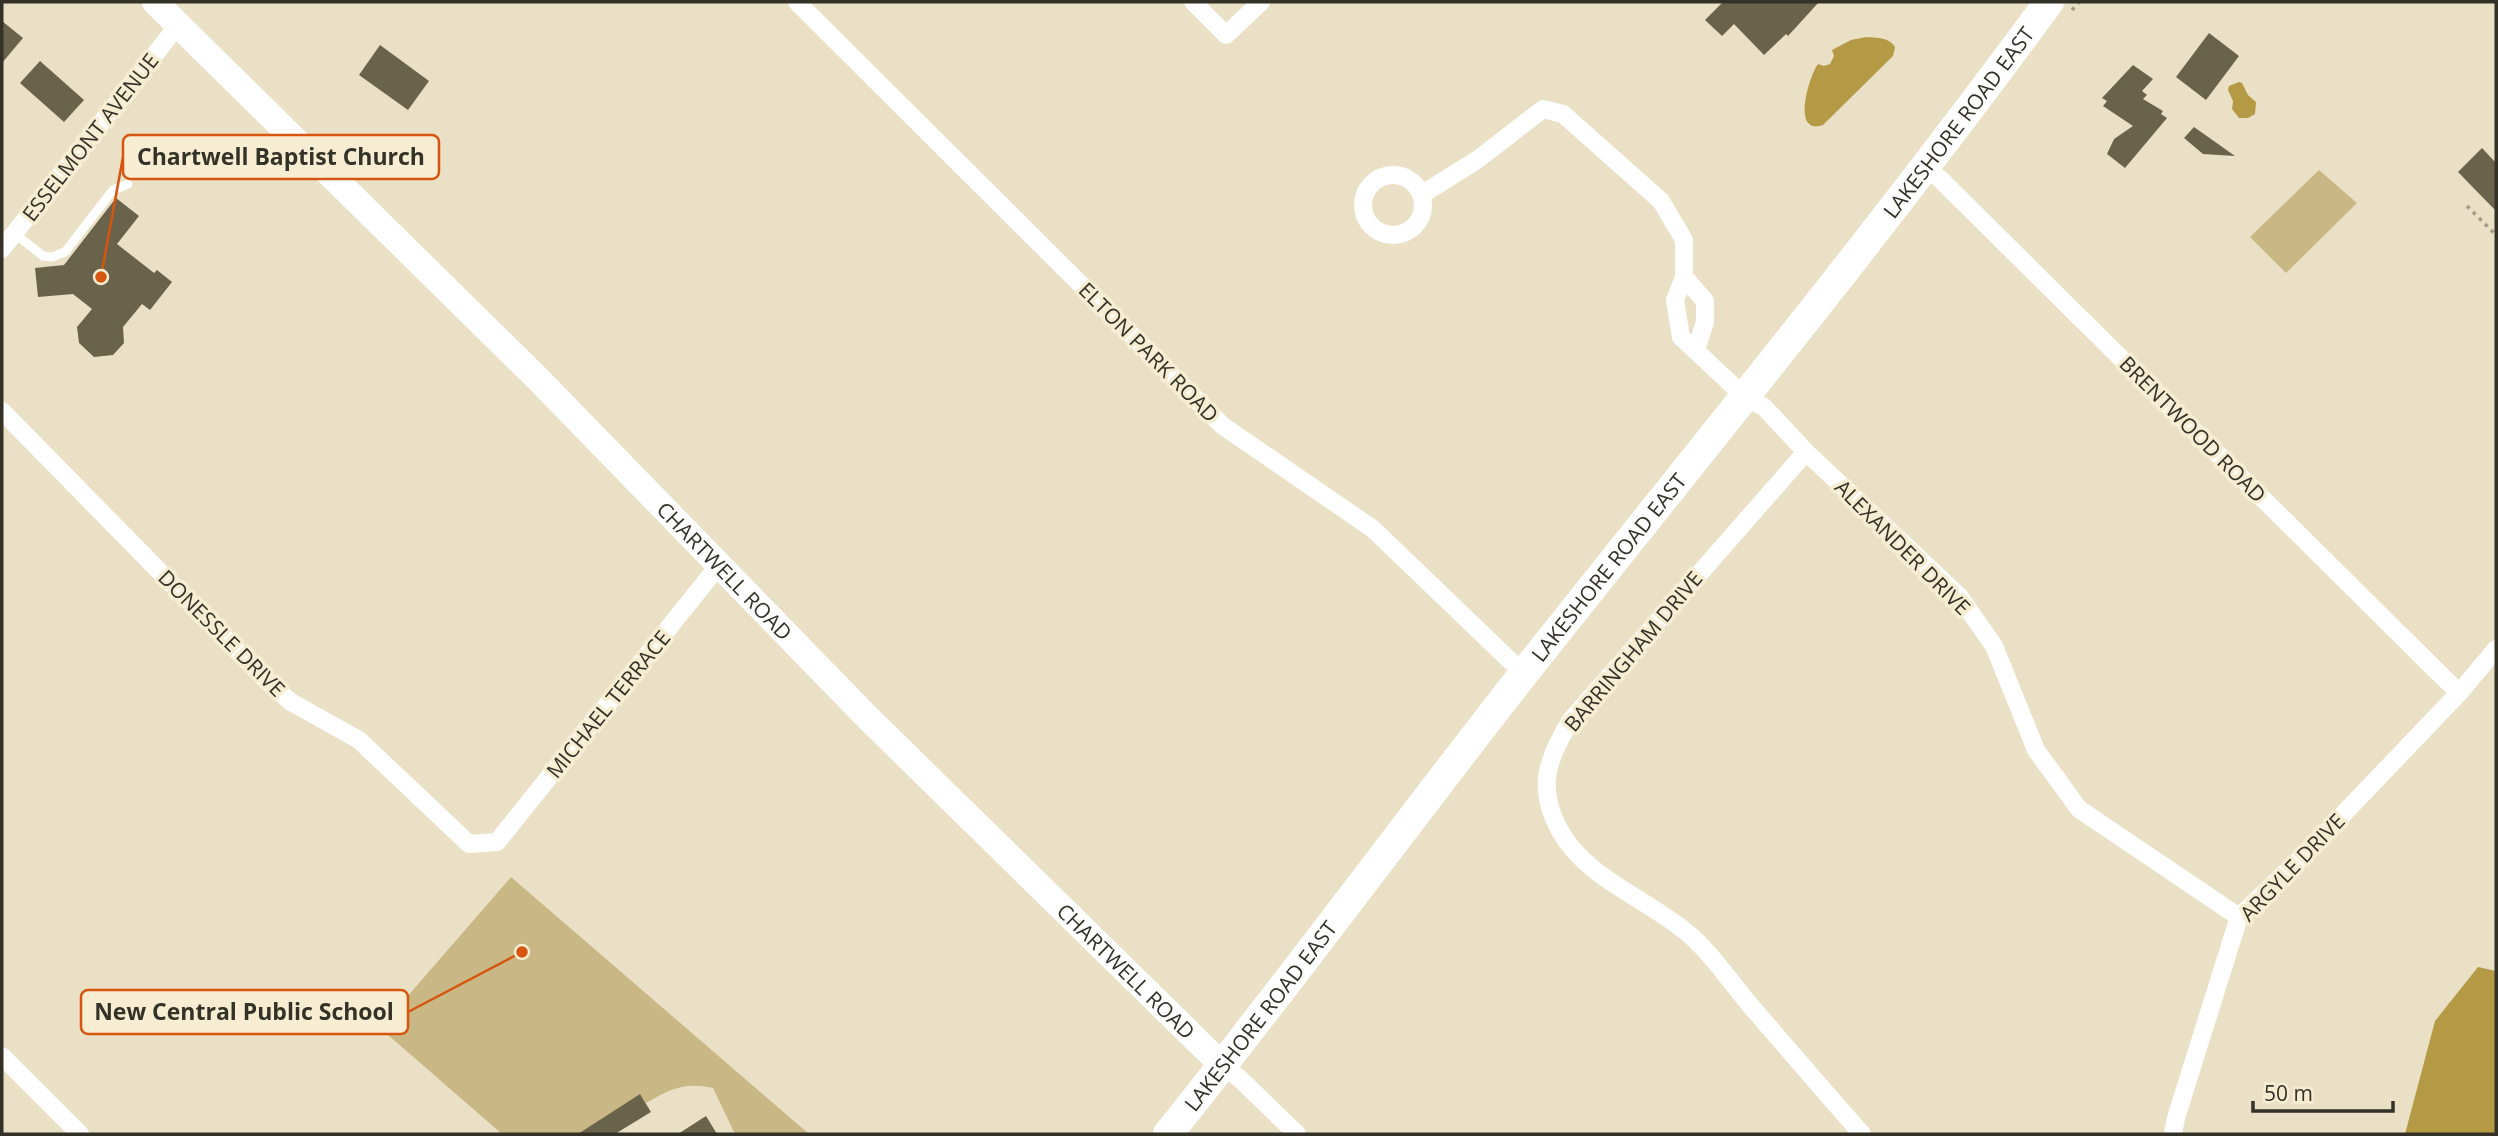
<svg xmlns="http://www.w3.org/2000/svg" width="2498" height="1136" font-family="'Open Sans',sans-serif">
  <style>
    .green { fill: #c9b885 }
    .water { fill: #b59a45 }
    .building { fill: #6a634c }
    .lines { fill: none; stroke-linecap: round; stroke-linejoin: round }
    .path { stroke: #a29b87; stroke-width: 3.5; stroke-dasharray: 3.5 5; stroke-linecap: butt }
    .lane { stroke: #fff; stroke-width: 9 }
    .street { stroke: #fff; stroke-width: 18 }
    .secondary { stroke: #fff; stroke-width: 26 }
    .primary { stroke: #fff; stroke-width: 30 }
    .labels { text-anchor: middle; dominant-baseline: central; stroke-width: 7; stroke-linejoin: round; paint-order: stroke }
    .street-label { font-size: 21px; fill: #343127; stroke: #f6edd3 }
    .leader { fill: none; stroke: #d6550f; stroke-width: 2.5 }
    .callout-dot { fill: #d6550f; stroke: #f6edd3; stroke-width: 2.5 }
    .callout { fill: #f6edd3; stroke: #d6550f; stroke-width: 2.5 }
    .callout-label { font-size: 23px; text-anchor: middle; font-weight: bold; fill: #343127 }
  </style>
  <rect width="100%" height="100%" fill="#e9e0c6"/>
  <!-- green -->
  <g class="green">
    <polygon points="2319,170 2357,203 2286,273 2250,237"/>
    <path d="M511 877 809 1134H735L713 1088C683 1082 671 1089 646 1103L640 1094 587 1129 590 1134H502L380 1028Z"/>
  </g>
  <!-- water -->
  <g class="water">
    <path d="M1866 37C1877 38 1889 37 1895 47L1893 56 1823 125C1791 136 1809 76 1818 64L1824 66 1830 64 1834 56 1832 50 1851 40Z"/>
    <polygon points="2239,82 2242,83 2248,95 2256,102 2255,114 2248,118 2239,118 2232,109 2233,101 2228,90 2229,86"/>
    <polygon points="2478,967 2496,971 2496,1134 2405,1134 2435,1021"/>
  </g>
  <!-- building -->
  <g class="building">
    <polygon points="1723,2 1819,2 1788,36 1786,34 1764,55 1734,24 1722,36 1705,20"/>
    <polygon points="2,21 23,38 2,63"/>
    <polygon points="2209,33 2239,56 2206,100 2176,77"/>
    <polygon points="380,45 429,81 408,110 359,75"/>
    <polygon points="40,61 84,100 64,122 20,83"/>
    <polygon points="2133,65 2153,79 2142,91 2147,95 2143,99 2163,111 2161,114 2167,118 2125,168 2107,154 2114,139 2133,126 2103,106 2107,101 2102,98"/>
    <polygon points="2194,127 2235,156 2203,154 2184,138"/>
    <polygon points="2482,148 2496,163 2496,211 2458,172"/>
    <polygon points="116,198 139,216 117,244 154,273 157,270 172,282 150,310 142,304 123,327 124,343 113,355 94,357 79,343 77,327 92,309 73,294 38,297 35,268 64,265"/>
    <polygon points="640,1094 651,1112 615,1134 578,1134"/>
    <polygon points="706,1116 717,1134 678,1134"/>
  </g>
  <g class="lines">
    <!-- path -->
    <g class="path">
      <polyline points="2072,10 2079,2"/>
      <polyline points="2467,206 2496,235"/>
    </g>
    <!-- lane -->
    <polyline class="lane" points="14,233 43,256 52,257 65,252 113,190 128,184"/>
    <!-- street -->
    <g class="street">
      <polyline points="797,2 1223,426 1373,529 1524,674"/>
      <polyline points="1193,2 1226,35 1261,2"/>
      <polyline points="1924,169 1939,178 2459,693"/>
      <circle cx="1393" cy="205" r="30"/>
      <polyline points="1421,195 1477,160 1543,109 1563,114 1661,201 1684,240 1684,277 1675,300 1681,337 1746,398 1764,407 1806,452 1959,596 1994,646 2036,750 2079,809 2239,917"/>
      <polyline points="2,249 178,25"/>
      <polyline points="1684,277 1705,301 1705,322 1696,350"/>
      <polyline points="2,411 270,684 291,702 359,740 469,844 497,842 719,565"/>
      <path d="M1806 452 1571 720C1548 757 1536 787 1559 829 1586 880 1650 899 1691 936 1713 955 1731 983 1750 1005 1787 1048 1824 1091 1862 1134"/>
      <polyline points="2,1056 80,1134"/>
      <polyline points="1223,1066 1239,1078 1297,1134"/>
      <polyline points="2173,1134 2176,1118 2239,917 2308,851 2459,693 2496,649"/>
    </g>
    <!-- secondary -->
    <path class="secondary" id="s1" d="M155 2 538 379 867 717 1223 1066"/>
    <!-- primary -->
    <path class="primary" id="s2" d="M1168 1134C1290 982 1405 825 1525 672 1701 450 1881 231 2049 2"/>
  </g>
  <g class="labels">
    <!-- street labels -->
    <g class="street-label">
      <text stroke="none"><textPath href="#s2" startOffset="1284">LAKESHORE ROAD EAST</textPath></text>
      <text transform="translate(90 137) rotate(-52)">ESSELMONT AVENUE</text>
      <text transform="translate(1149 352) rotate(45)">ELTON PARK ROAD</text>
      <text transform="translate(2193 429) rotate(45)">BRENTWOOD ROAD</text>
      <text transform="translate(1903 547) rotate(45)">ALEXANDER DRIVE</text>
      <text stroke="none"><textPath href="#s2" startOffset="718">LAKESHORE ROAD EAST</textPath></text>
      <text stroke="none"><textPath href="#s1" startOffset="805">CHARTWELL ROAD</textPath></text>
      <text transform="translate(222 633) rotate(45)">DONESSLE DRIVE</text>
      <text transform="translate(1633 651) rotate(-50)">BARRINGHAM DRIVE</text>
      <text transform="translate(608 704) rotate(-51)">MICHAEL TERRACE</text>
      <text transform="translate(2292 867) rotate(-46)">ARGYLE DRIVE</text>
      <text stroke="none"><textPath href="#s1" startOffset="1372">CHARTWELL ROAD</textPath></text>
      <text stroke="none"><textPath href="#s2" startOffset="150">LAKESHORE ROAD EAST</textPath></text>
    </g>
  </g>
  <!-- callouts -->
  <path class="leader" d="M101 277L123 157M522 952L408 1012"/>
  <g class="callout-dot">
    <circle cx="101" cy="277" r="7"/>
    <circle cx="522" cy="952" r="7"/>
  </g>
  <g class="callout">
    <rect x="123" y="135" width="316" height="44" rx="7"/>
    <rect x="81" y="990" width="327" height="44" rx="7"/>
  </g>
  <g class="callout-label">
    <text x="281" y="165">Chartwell Baptist Church</text>
    <text x="244" y="1020">New Central Public School</text>
  </g>
  <!-- border -->
  <rect width="2498" height="1136" fill="none" stroke="#343127" stroke-width="7"/>
  <!-- scale -->
  <path d="M2253 1101v10h140v-10" fill="none" stroke="#343127" stroke-width="3.5"/>
  <text x="2264" y="1101" font-size="21" fill="#343127" stroke="#f6edd3" stroke-width="5" paint-order="stroke">50 m</text>
</svg>
